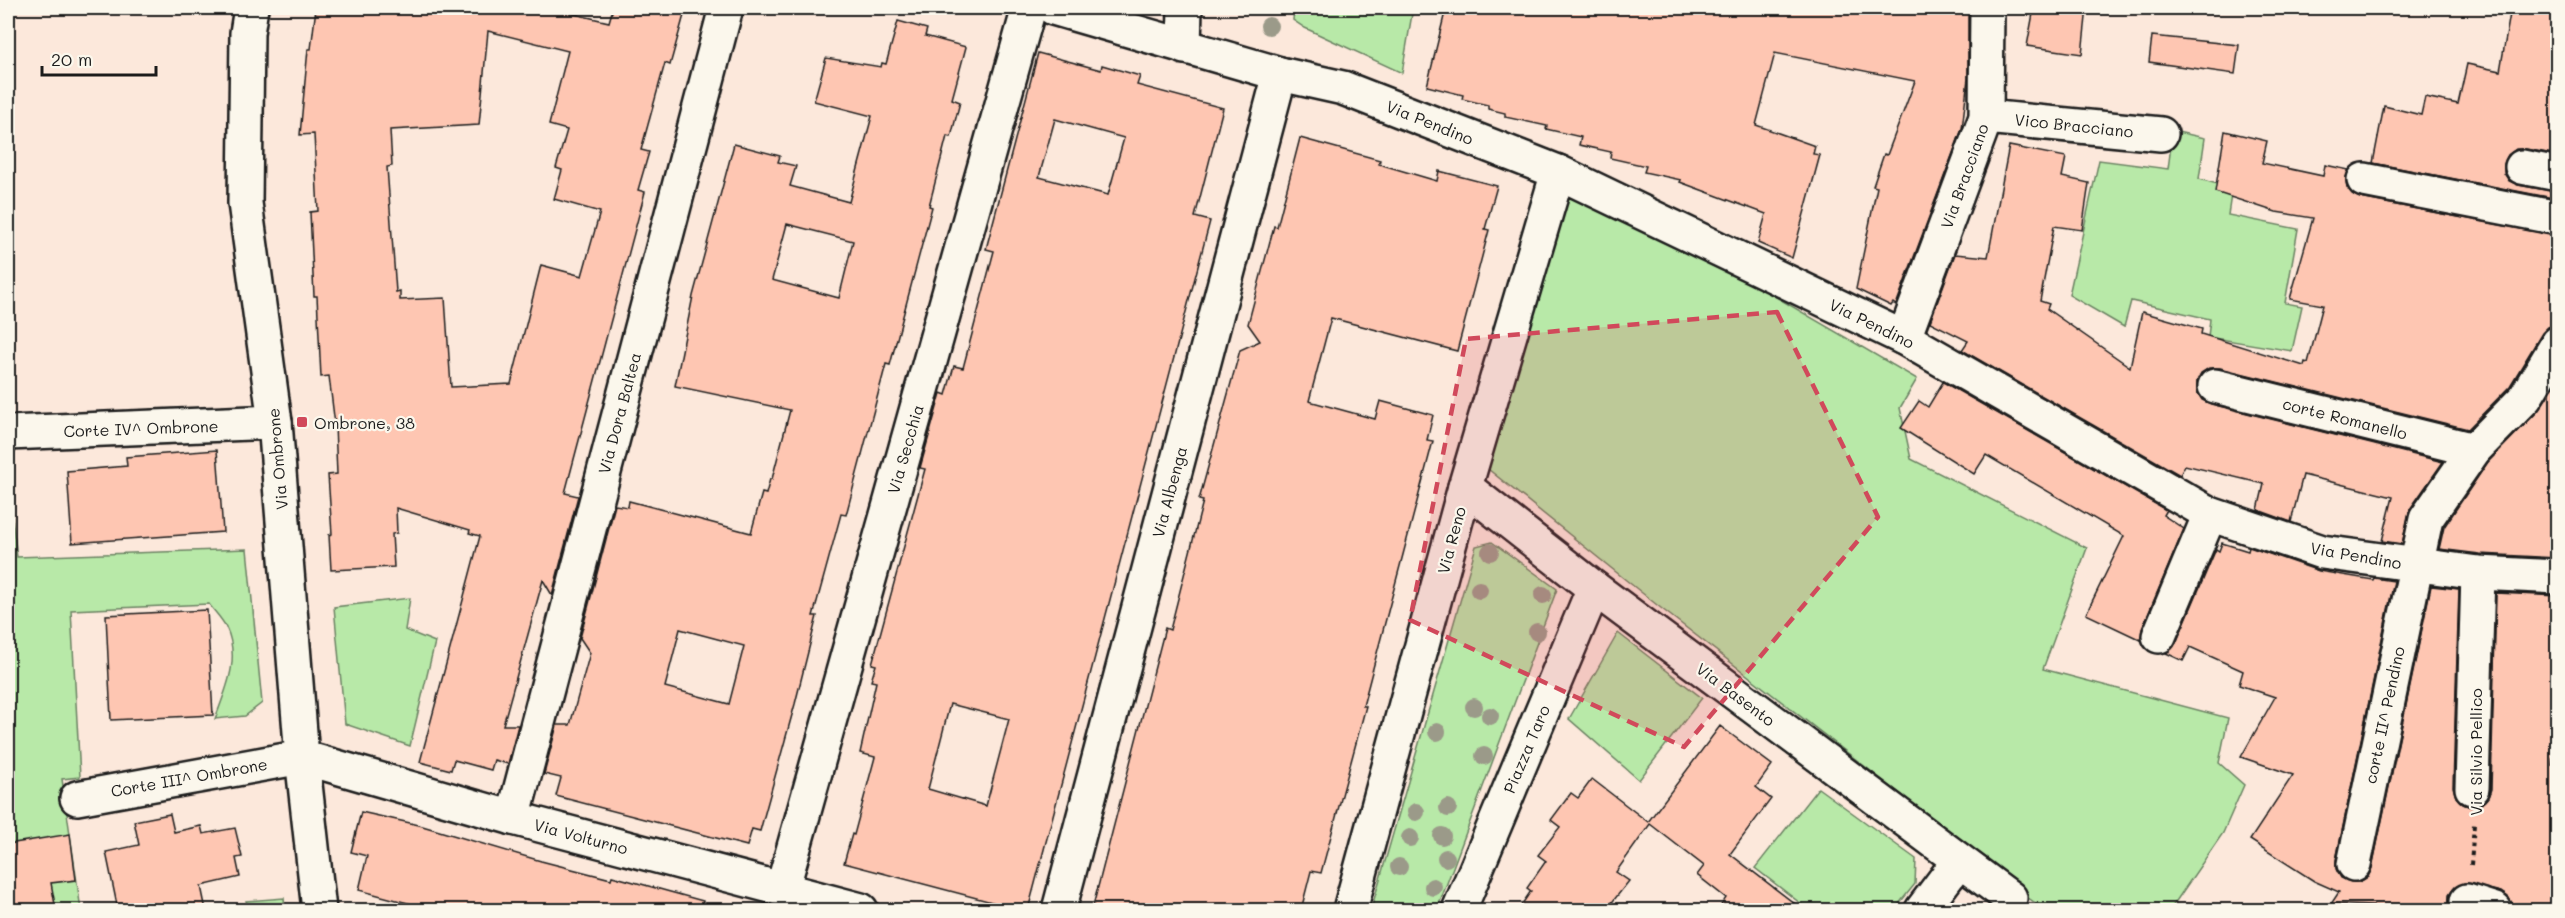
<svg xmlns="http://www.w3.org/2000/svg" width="2565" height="918" font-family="Mali,sans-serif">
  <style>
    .green { fill: #b8e9a8; stroke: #6a8262; stroke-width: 1.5 }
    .building { fill: #fec6b2; stroke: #1c1c1c; stroke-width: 1.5; fill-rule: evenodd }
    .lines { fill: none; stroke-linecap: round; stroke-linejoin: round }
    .street-casing { stroke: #1c1c1c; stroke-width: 38 }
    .secondary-casing { stroke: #1c1c1c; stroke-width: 38 }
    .path { stroke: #1c1c1c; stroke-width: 4; stroke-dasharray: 4.5 4.5; stroke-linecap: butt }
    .street { stroke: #fbf7ec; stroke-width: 33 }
    .secondary { stroke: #fbf7ec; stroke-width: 33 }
    .tree { fill: #9b9a89 }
    .marked { fill: #d1495b; fill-opacity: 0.2; stroke: #d1495b; stroke-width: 4.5; stroke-dasharray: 12 8; stroke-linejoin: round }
    .poi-dot { fill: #d1495b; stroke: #fbf7ec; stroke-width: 2 }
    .labels { text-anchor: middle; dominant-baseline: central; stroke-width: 4.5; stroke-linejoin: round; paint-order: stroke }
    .street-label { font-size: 16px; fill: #1c1c1c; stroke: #fbf7ec }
    .poi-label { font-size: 16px; fill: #1c1c1c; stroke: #fbf7ec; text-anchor: start }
  </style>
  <rect width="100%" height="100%" fill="#fce8db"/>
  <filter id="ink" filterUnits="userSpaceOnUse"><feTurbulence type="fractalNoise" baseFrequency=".0167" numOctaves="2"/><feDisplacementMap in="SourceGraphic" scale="12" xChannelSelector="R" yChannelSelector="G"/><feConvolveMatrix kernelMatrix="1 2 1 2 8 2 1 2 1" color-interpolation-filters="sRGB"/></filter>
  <g filter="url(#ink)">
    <!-- green -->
    <g class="green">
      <polygon points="1294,8 1413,8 1402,73 1305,28 1293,20"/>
      <polygon points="2173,131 2205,138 2199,179 2232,188 2228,215 2298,229 2285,303 2302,306 2292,351 2208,337 2210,319 2131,301 2124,327 2069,295 2099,160 2168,169"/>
      <polygon points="1567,188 1738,275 1917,379 1900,408 1911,459 2087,548 2043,669 2228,718 2219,763 2244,785 2223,833 2170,910 2045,910 2006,882 2002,873 1657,605 1488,469"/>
      <path d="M8 485 17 557 247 549 262 703 245 716 215 719C226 689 241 659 226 627 222 619 214 611 209 604L71 610 80 777 62 779 81 910H8Z"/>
      <polygon points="1492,542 1557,589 1437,910 1371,910 1476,546"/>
      <polygon points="410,598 405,630 435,642 410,746 345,724 334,607"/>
      <polygon points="1618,633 1702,698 1639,780 1569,719"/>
      <polygon points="1818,788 1916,859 1915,884 1894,910 1809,910 1755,868"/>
      <polygon points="284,898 285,910 249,910 246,901"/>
    </g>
    <!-- building -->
    <g class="building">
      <path d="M316 8H561V11L609 22 613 8H686L670 65 665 63 641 150 649 152 638 190 645 192 565 493 578 496 552 595 543 580 503 725H518L508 764 494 760 491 770 454 760 451 770 420 762 480 536 469 533 470 530 396 508 397 533 392 534 394 567 331 570 329 535 332 534 328 475 337 474 335 425 329 376 321 377 317 296H314L310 212 318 211 314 134 300 135 308 49H311ZM488 31 568 51 549 125 567 130 556 168 562 170 554 199 600 212 582 276 541 265 511 384 451 387 445 298 400 300V291L396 292 387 167 392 166 390 130 479 125Z"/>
      <polygon points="1446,8 1968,8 1968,78 1962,129 1896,305 1893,303 1891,306 1856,289 1877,187 1873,186 1884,154 1887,155 1915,81 1775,53 1756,125 1815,146 1813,154 1820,155 1792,258 1758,243 1766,214 1680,182 1681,180 1644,172 1646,166 1610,158 1611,152 1579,145 1581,137 1546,129 1547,126 1505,117 1505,113 1488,109 1488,105 1462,99 1463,95 1427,86"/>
      <polygon points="2034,8 2087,8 2082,54 2027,46"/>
      <polygon points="2511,8 2558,8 2558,155 2526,149 2516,149 2508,155 2504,164 2504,173 2509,181 2518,185 2558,192 2558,199 2373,163 2384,106 2421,115 2425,97 2458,104 2467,64 2500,71"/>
      <path d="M898 21 927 29 925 36 966 47 952 99 960 102 951 137 947 136 929 206 932 207 890 365 886 364 846 515 841 514 813 616H817L795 704 760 831 752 829 747 846 556 796 561 778 544 774 557 725H570L590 653 580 638 615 505 628 507 629 501 751 533 762 493 766 494 770 479H772L790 410 675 386 693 296 734 144 780 156 778 162 796 166 790 186 849 202 872 116 814 101 826 58 881 67 882 63 886 64ZM787 224 853 241 839 298 772 280ZM680 629 744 646 729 704 665 687Z"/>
      <polygon points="2152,36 2239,45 2235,74 2149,62"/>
      <path d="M1038 53 1101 70 1102 65 1140 76 1137 85 1223 108 1195 217 1210 221 1028 910H1022L844 863 852 834 854 835 875 757 860 753 876 682 871 681 876 665 872 664 925 469 920 468 941 393 946 395 954 366 963 368 994 251 986 249ZM1055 119 1124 138 1108 195 1039 177ZM950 704 1009 719 986 806 928 789Z"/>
      <polygon points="2225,131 2267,141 2262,163 2323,176 2325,165 2349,170 2346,177 2347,187 2352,194 2360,198 2558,236 2558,324 2548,327 2542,333 2510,386 2468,429 2220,368 2209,368 2201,373 2197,381 2197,392 2202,400 2211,404 2443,462 2410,509 2402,544 2382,541 2393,497 2303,475 2291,522 2258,510 2264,484 2185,465 2180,475 1962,350 1968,341 1930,322 1955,254 1988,257 2009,146 2066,157 2062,177 2089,183 2082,230 2054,226 2040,301 2049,304 2047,309 2130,367 2142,312 2202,329 2201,334 2304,366 2305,362 2308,363 2323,305 2290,299 2313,218 2276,212 2215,192"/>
      <polygon points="1300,138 1380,160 1379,164 1437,181 1439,171 1497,186 1485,229 1489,230 1457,351 1331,318 1309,401 1375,419 1380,401 1433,415 1427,440 1433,441 1363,706 1366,706 1321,873 1311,871 1301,910 1092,910 1165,628 1170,630 1203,501 1199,500 1240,350 1260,341 1248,324 1274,226 1277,227"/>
      <polygon points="2558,380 2558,558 2480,554 2439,549 2444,527 2488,462 2538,411"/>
      <polygon points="1943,382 2166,510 2163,515 2184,529 2142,629 2141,640 2086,614 2124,536 1986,455 1974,474 1901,428 1919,401 1928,407"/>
      <polygon points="217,450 223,532 72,543 67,471 127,466 126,457"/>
      <polygon points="2222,543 2248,551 2249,547 2319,571 2373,580 2374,578 2394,581 2336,860 2336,869 2341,878 2351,882 2359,882 2368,877 2372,868 2431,586 2459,589 2453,787 2456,797 2463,804 2471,807 2481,804 2488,797 2491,789 2496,593 2558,596 2558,701 2552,765 2558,766 2558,910 2513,910 2509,898 2501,892 2464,883 2455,887 2449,895 2449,904 2451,910 2331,904 2339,892 2314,881 2250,840 2293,775 2241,757 2275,697 2239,685 2243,671 2190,647 2183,661 2166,653 2176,643 2216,549 2219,551"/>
      <polygon points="207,610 213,715 111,720 106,615"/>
      <polygon points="1720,726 1772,765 1756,787 1771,799 1730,854 1803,910 1718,910 1726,898 1697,875 1704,866 1650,824 1616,872 1629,881 1606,910 1518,910 1531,891 1527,888 1546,861 1538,855 1560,827 1551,820 1571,793 1578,798 1592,779 1648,822"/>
      <polygon points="361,812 419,825 541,861 611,879 612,876 703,901 701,910 434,910 359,890 367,856 351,852"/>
      <polygon points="170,814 174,832 201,826 203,834 235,828 242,857 236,858 240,877 201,886 206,910 118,910 106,852 139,845 134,821"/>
      <polygon points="70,834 76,880 51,883 56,910 8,910 8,844"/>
    </g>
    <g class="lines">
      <!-- street casing -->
      <g class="street-casing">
        <g id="street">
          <polyline points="1053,8 1280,74 1343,88 1558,172 1904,338 2210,514 2322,552 2478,573 2558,577"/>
          <polyline points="1184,47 1185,8"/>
          <polyline points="1986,117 2161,134"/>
          <polyline points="2522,167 2558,174"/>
          <polyline points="2364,180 2558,218"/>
          <polyline points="1904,338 1986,117 1987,8"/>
          <polyline points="2215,386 2474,450"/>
          <polyline points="8,433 275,422"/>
          <polyline points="1465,487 1594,588 2010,898"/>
          <polyline points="2159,636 2210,514"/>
          <polyline points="2472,788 2478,573"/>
          <polyline points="77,798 302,757 513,818 861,910"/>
          <polyline points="513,818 726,8"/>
          <polyline points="2354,864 2426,519 2474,450 2525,398 2558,343"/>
          <polyline points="782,890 1029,8"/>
          <polyline points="2467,901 2495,910"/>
          <polyline points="1059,910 1280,74"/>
          <polyline points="1350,910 1465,487 1558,172"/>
          <polyline points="1459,910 1594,588"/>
          <polyline points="1922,910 1959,861"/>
        </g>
      </g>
      <!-- secondary casing -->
      <g class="secondary-casing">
        <polyline id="secondary" points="251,8 247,33 245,203 275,422 302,757 319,910"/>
      </g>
      <!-- path -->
      <polyline class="path" points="2471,865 2474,824"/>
      <!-- street -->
      <use href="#street" class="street"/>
      <!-- secondary -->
      <use href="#secondary" class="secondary"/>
    </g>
    <!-- trees -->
    <g class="tree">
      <circle cx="1269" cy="26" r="9"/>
      <circle cx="1490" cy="552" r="9"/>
      <circle cx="1479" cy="590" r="9"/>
      <circle cx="1543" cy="595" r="9"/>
      <circle cx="1537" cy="632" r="9"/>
      <circle cx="1474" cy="707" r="9"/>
      <circle cx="1490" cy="716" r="9"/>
      <circle cx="1437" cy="732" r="9"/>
      <circle cx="1484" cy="756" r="9"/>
      <circle cx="1448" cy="808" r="9"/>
      <circle cx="1416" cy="812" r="9"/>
      <circle cx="1442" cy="836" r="9"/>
      <circle cx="1410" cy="838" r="9"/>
      <circle cx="1446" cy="858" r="9"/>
      <circle cx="1399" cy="867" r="9"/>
      <circle cx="1433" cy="887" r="9"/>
    </g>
  </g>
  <!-- marked area -->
  <path class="marked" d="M1777 312 1878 517 1684 747 1410 620 1466 339Z"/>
  <!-- markers -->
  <rect class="poi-dot" x="296" y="416" width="12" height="12" rx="3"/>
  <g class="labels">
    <!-- street labels -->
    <g class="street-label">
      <text transform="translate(1430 122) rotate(22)">Via Pendino</text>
      <text transform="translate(2074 125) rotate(6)">Vico Bracciano</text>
      <text transform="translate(1964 176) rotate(-70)">Via Bracciano</text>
      <text transform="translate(1872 323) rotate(26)">Via Pendino</text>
      <text transform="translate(619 413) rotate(-75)">Via Dora Baltea</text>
      <text transform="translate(2345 418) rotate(14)">corte Romanello</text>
      <text transform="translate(141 428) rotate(-2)">Corte IV^ Ombrone</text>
      <text transform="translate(905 449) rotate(-74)">Via Secchia</text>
      <text transform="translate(277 459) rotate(-95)">Via Ombrone</text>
      <text transform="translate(1169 492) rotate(-75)">Via Albenga</text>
      <text transform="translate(1451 540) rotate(-75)">Via Reno</text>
      <text transform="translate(2356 555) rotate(10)">Via Pendino</text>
      <text transform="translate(1736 694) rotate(37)">Via Basento</text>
      <text transform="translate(2384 715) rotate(-78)">corte II^ Pendino</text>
      <text transform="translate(1526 749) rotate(-67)">Piazza Taro</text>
      <text transform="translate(2475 752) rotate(-90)">Via Silvio Pellico</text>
      <text transform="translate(189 777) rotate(-10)">Corte III^ Ombrone</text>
      <text transform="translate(581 836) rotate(15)">Via Volturno</text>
    </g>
    <!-- poi labels -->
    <g class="poi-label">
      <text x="314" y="422">Ombrone, 38</text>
    </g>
  </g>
  <!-- margin -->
  <rect width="2565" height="918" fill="none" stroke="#fbf7ec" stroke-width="30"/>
  <rect x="15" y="15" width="2535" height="888" fill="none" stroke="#1c1c1c" stroke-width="2" filter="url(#ink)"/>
  <!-- scale -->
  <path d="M42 66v9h114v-9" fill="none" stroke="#1c1c1c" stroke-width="3"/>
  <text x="51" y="66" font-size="18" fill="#1c1c1c" stroke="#fbf7ec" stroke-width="4.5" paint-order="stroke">20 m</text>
</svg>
